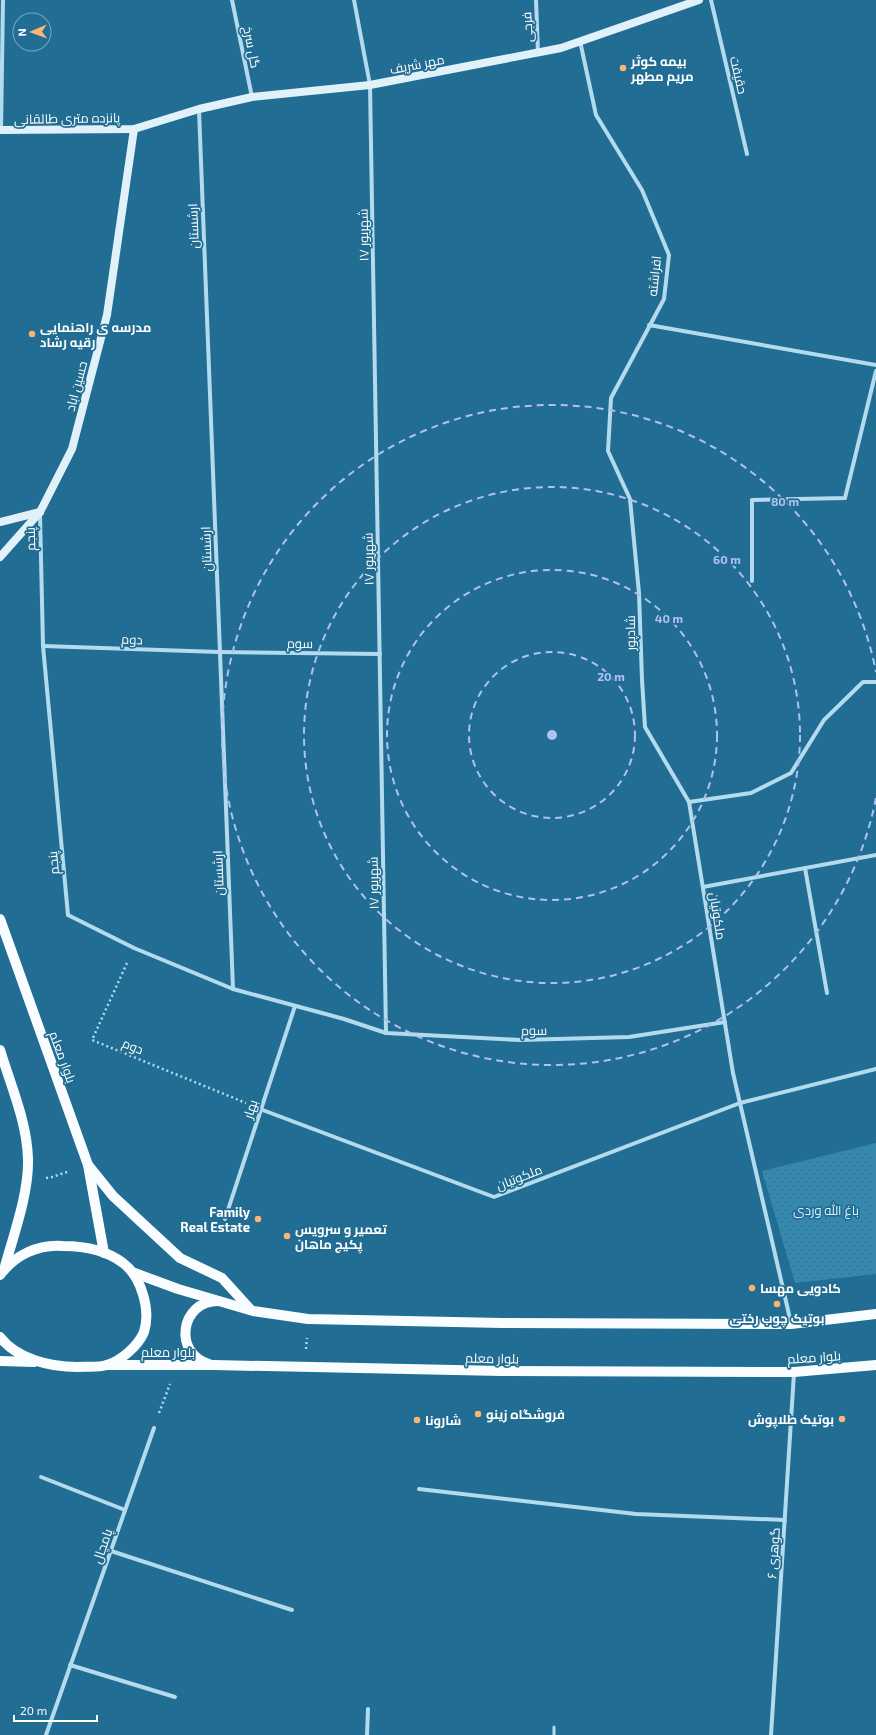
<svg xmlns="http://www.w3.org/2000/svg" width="876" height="1735" font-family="'Exo 2',Cairo,sans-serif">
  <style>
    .park { fill: url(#park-dots) }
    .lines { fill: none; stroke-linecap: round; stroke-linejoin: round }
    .path { stroke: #b4dbed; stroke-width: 2.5; stroke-dasharray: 2 3; stroke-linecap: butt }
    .lane { stroke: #b4dbed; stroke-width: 3 }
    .street { stroke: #b4dbed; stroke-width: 4 }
    .secondary { stroke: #e0f1fa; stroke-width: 8 }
    .primary { stroke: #fafdff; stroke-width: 10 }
    .ring { fill: none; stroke: #b0c1f1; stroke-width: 2; stroke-dasharray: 7 5 }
    .poi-dot { fill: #fab575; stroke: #216d93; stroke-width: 1.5 }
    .labels { text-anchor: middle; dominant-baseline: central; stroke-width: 3.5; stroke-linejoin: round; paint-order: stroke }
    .street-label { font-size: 13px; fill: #fff; stroke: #216d93 }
    .poi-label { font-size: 13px; font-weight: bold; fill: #fff; stroke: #216d93; text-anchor: start }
    .park-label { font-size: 13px; fill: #d9effa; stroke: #216d93 }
    .centre { fill: #b0c1f1; stroke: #216d93; stroke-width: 2 }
    .ring-label { font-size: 12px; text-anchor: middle; font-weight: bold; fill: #b0c1f1; stroke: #216d93; stroke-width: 3.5; stroke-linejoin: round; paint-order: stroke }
  </style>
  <defs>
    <pattern id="park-dots" width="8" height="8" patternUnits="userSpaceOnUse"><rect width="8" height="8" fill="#3589b0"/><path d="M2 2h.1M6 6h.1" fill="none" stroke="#3e7188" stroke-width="1.8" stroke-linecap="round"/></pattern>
  </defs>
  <rect width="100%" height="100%" fill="#216d93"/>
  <!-- park -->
  <polygon class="park" points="876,1143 876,1274 795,1283 762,1171"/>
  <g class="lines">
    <!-- path -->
    <g class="path">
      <polyline points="127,963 92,1040 246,1103"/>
      <polyline points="46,1178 52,1177 70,1171"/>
      <polyline points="306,1349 307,1338"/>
      <polyline points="159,1413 170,1384"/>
    </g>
    <!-- lane -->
    <polyline class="lane" points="554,1735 554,1727"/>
    <!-- street -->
    <g class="street">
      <polyline points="232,0 252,97"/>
      <polyline points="354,0 370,85 386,1033"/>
      <polyline points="536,0 538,53"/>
      <polyline points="711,0 747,154"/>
      <polyline points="580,41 596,115 642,190 669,255 664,299 611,398 608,451 630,499 639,593 642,680 645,727 689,802 733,1073 791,1323"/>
      <polyline points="199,110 233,989"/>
      <polyline points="1,130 3,0"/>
      <polyline points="649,325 876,365"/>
      <polyline points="40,514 43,646 68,915 134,948 233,989 344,1019 386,1033 520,1040 629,1037 725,1022"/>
      <polyline points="752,581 752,500 845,498 876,371"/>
      <polyline points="43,646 219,652 380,654"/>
      <polyline points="689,802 751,793 791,773 824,720 863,682 876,682"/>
      <polyline points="805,868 827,993"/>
      <polyline points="703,887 876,855"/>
      <polyline points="260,1109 494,1197 740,1103 876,1069"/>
      <polyline points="225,1219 295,1006"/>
      <polyline points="41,1477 125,1510"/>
      <polyline points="419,1489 636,1514 785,1520"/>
      <polyline points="111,1551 292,1610"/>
      <polyline points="70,1665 175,1697"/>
      <polyline points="46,1735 154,1428"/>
      <polyline points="367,1735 368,1709"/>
      <polyline points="771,1735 794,1373"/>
    </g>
    <!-- secondary -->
    <g class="secondary">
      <polyline points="0,130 134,129 199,109 252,97 370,85 561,48 699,0"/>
      <polyline points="0,522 40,512"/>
      <polyline points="0,557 40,512 72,449 107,315 134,129"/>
    </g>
    <!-- primary -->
    <g class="primary">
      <polyline points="0,919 88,1165 104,1253"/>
      <path d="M0 1050C11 1086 27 1122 28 1159 29 1194 13 1236 4 1270"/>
      <polyline points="88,1165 113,1196 180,1258 222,1278 251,1310"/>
      <polyline points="132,1272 178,1289 253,1311 308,1319 502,1323 791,1324 876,1314"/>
      <path d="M0 1275C15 1255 38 1244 63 1246 83 1246 106 1250 123 1263 141 1276 151 1310 144 1332 138 1346 122 1360 107 1365 97 1368 86 1366 77 1367 50 1367 17 1359 0 1337"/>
      <polyline points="0,1361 34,1362"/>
      <path d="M209 1364C173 1354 180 1301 218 1301"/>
      <polyline points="107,1365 214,1365 501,1371 794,1372 876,1365"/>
    </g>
  </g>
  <!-- distance rings -->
  <g class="ring">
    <circle cx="552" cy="735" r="83"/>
    <circle cx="552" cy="735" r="165"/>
    <circle cx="552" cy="735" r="248"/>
    <path d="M876 798A330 330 0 1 1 876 672"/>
  </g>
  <!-- markers -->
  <g class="poi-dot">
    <circle cx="623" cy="68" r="4"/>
    <circle cx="32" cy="334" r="4"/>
    <circle cx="258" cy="1219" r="4"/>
    <circle cx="287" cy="1236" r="4"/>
    <circle cx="752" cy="1288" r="4"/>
    <circle cx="777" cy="1304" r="4"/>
    <circle cx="478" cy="1414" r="4"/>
    <circle cx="842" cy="1419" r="4"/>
    <circle cx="417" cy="1420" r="4"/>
  </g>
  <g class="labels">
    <!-- street labels -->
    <g class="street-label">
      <text transform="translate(527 27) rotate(-93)">فرجی</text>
      <text transform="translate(252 47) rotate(79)">گل سرخ</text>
      <text transform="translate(417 64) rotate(-11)">مهر شریف</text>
      <text transform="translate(739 75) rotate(77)">حقیقت</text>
      <text transform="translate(67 118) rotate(-1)">پانزده متری طالقانی</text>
      <text transform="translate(193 226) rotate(-92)">ارشستان</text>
      <text transform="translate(363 235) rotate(-91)">۱۷ شهریور</text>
      <text transform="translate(654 276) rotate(-84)">افراشته</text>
      <text transform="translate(76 386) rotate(-75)">حسین اباد</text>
      <text transform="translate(30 539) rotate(-91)">پنجم</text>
      <text transform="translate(206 549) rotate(-92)">ارشستان</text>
      <text transform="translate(368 559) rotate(-91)">۱۷ شهریور</text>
      <text transform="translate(630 633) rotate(-91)">شادپور</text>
      <text transform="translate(132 639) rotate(2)">دوم</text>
      <text transform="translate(300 643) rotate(1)">سوم</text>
      <text transform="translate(53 863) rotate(-95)">پنجم</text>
      <text transform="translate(218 873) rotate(-92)">ارشستان</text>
      <text transform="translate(373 883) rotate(-91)">۱۷ شهریور</text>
      <text transform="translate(718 916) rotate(81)">ملکوتیان</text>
      <text transform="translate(534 1030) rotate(-1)">سوم</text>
      <text transform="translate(133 1046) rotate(22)">دوم</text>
      <text transform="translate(63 1057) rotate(70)">بلوار معلم</text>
      <text transform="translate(250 1109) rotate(-72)">بهار</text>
      <text transform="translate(519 1177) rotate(-21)">ملکوتیان</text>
      <text x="168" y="1352">بلوار معلم</text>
      <text transform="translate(814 1357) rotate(-4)">بلوار معلم</text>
      <text transform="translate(492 1358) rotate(1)">بلوار معلم</text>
      <text transform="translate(102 1546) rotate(-71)">پامچال</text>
      <text transform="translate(773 1553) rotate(-86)">گوهری ۶</text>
    </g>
    <!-- poi labels -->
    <g class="poi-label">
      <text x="631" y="61">بیمه کوثر<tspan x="631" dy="15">مریم مطهر</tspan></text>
      <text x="40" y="327">مدرسه ی راهنمایی<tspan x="40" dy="15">رقیه رشاد</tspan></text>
      <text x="250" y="1212" text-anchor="end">Family<tspan x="250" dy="15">Real Estate</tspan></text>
      <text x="295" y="1229">تعمیر و سرویس<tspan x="295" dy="15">پکیج ماهان</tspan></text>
      <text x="760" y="1288">کادویی مهسا</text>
      <text x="777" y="1318" text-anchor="middle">بوتیک چوب رختی</text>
      <text x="486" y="1414">فروشگاه زینو</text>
      <text x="834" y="1419" text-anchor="end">بوتیک طلاپوش</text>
      <text x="425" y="1420">شارونا</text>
    </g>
    <!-- park labels -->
    <g class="park-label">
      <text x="826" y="1210">باغ الله وردی</text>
    </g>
  </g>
  <circle cx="552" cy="735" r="6" class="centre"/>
  <g class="ring-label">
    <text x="785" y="506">80 m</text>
    <text x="727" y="564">60 m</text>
    <text x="669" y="623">40 m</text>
    <text x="611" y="681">20 m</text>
  </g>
  <!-- north arrow -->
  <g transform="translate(32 32) rotate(268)"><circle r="19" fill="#216d93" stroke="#7aa7be"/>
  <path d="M0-3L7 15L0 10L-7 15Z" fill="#fab575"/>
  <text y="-6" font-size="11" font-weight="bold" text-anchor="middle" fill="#ffffff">N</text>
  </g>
  <!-- scale -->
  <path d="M14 1715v6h83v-6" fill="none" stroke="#ffffff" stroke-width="2"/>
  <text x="20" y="1715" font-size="12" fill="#ffffff" stroke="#216d93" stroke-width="3" paint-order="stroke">20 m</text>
</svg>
